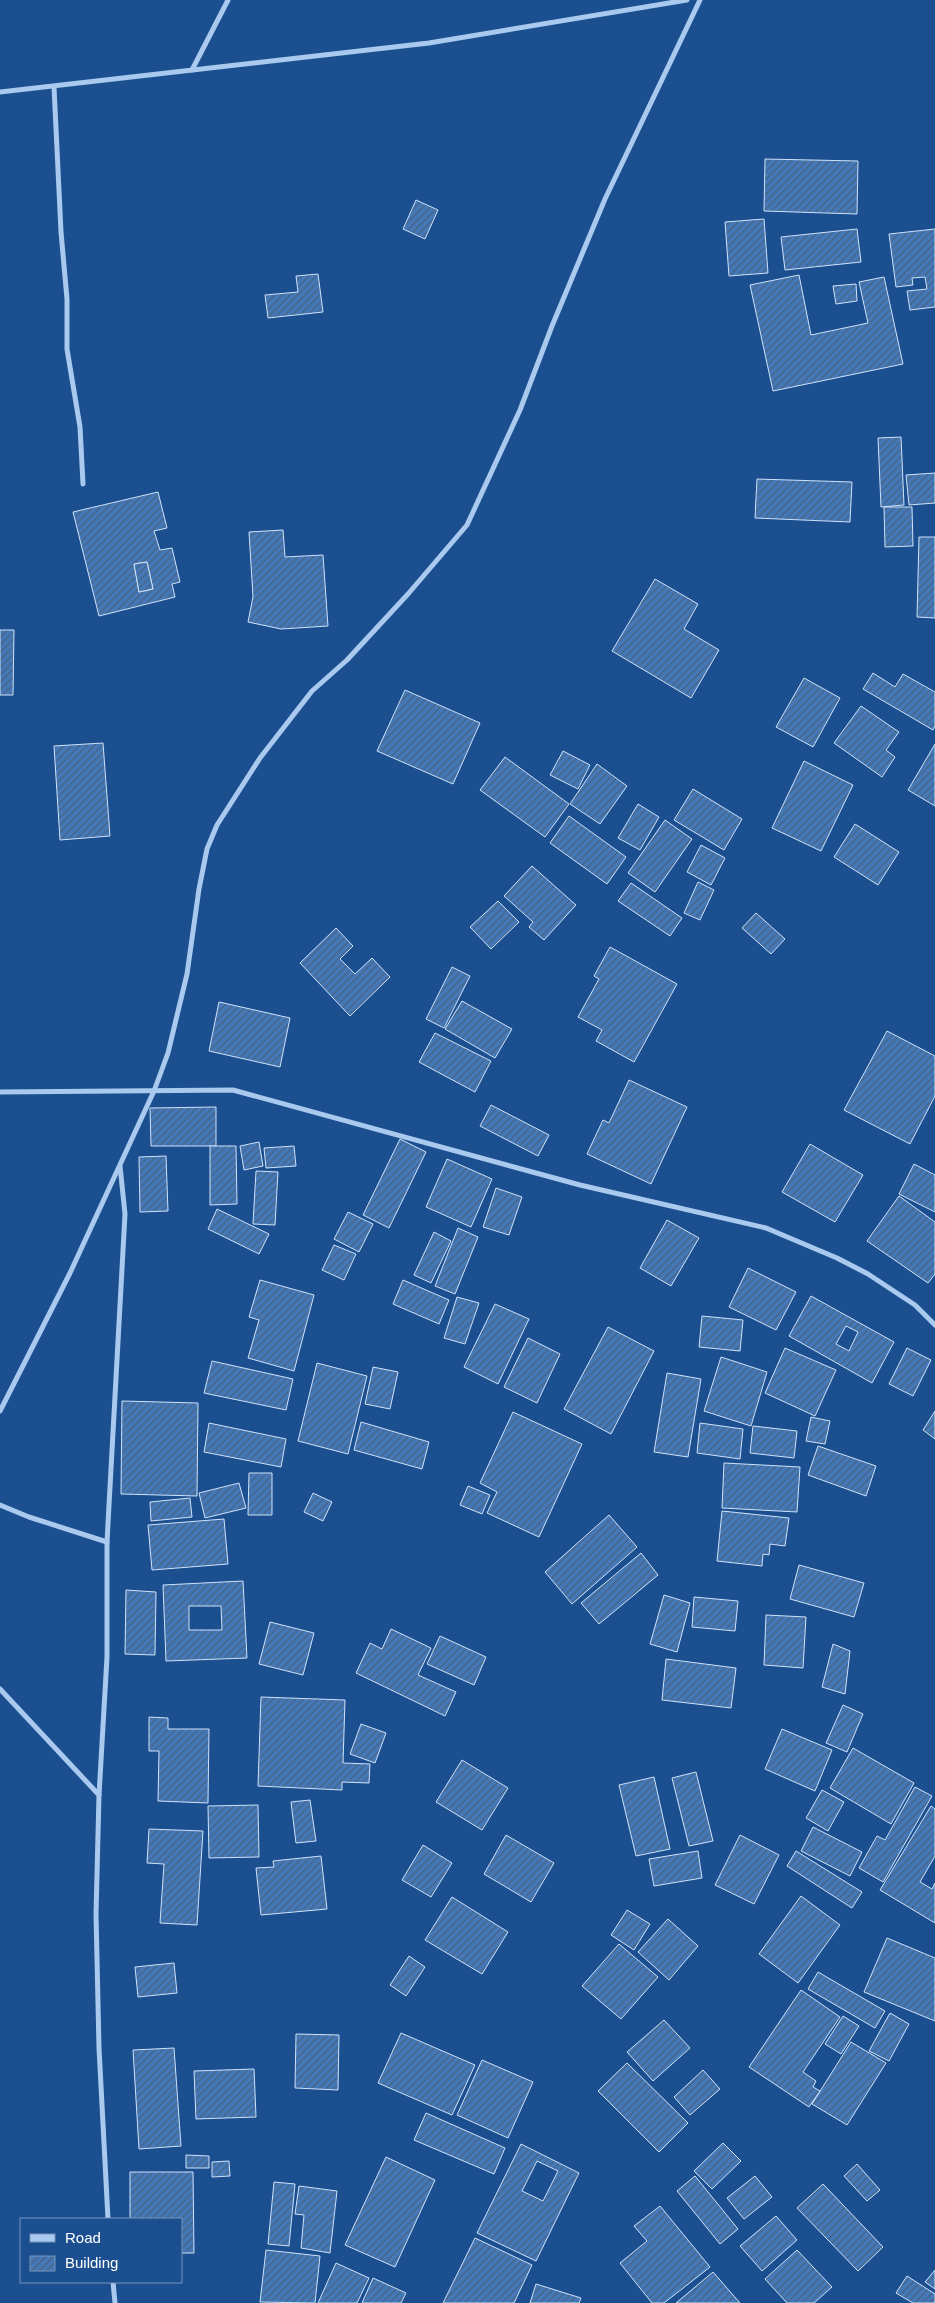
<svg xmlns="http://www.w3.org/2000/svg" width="935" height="2303" font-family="Arial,sans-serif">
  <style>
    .building { fill: url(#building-hatch); stroke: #cfe3fa; fill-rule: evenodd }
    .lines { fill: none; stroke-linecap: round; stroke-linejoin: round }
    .street { stroke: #a9c9ee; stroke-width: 5 }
  </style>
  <defs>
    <pattern id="building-hatch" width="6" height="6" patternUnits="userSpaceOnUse" patternTransform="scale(1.25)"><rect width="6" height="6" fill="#4478b7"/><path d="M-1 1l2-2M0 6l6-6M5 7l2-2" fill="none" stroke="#486282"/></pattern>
  </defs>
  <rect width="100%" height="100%" fill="#1b4f8f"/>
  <!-- building -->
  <g class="building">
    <polygon points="765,159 858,161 857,214 764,211"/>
    <polygon points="416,200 438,210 425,239 403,229"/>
    <polygon points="764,219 768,273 729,276 725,222"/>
    <polygon points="857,229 861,262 785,270 781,237"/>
    <polygon points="935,229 935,307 910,310 907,291 927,289 925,277 912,278 913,285 896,287 889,234"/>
    <polygon points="318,274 323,312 268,318 265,295 298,292 296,276"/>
    <polygon points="799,275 811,335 868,323 859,282 884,277 903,364 773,391 750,285"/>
    <polygon points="856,284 857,301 836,304 833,286"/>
    <polygon points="901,437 904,505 881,507 878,438"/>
    <polygon points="935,473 935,503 909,505 906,475"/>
    <polygon points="757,479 852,482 850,522 755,518"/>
    <path d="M158 492 167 528 154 531 160 550 172 548 180 582 172 584 175 597 99 616 73 512ZM147 562 153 589 139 592 134 564Z"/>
    <polygon points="884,507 912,507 913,546 885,547"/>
    <polygon points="283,530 285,557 323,555 328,626 281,629 248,622 253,597 249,532"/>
    <polygon points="919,537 935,537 935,618 917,617"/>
    <polygon points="147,562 153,589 139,592 134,564"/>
    <polygon points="655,579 698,604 684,629 719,650 691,698 612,651"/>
    <polygon points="0,630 14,630 13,695 0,695"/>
    <polygon points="873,673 895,687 903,674 935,692 935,726 933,730 863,689"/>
    <polygon points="804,678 840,698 813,747 776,727"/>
    <polygon points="405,690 480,723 453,784 377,751"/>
    <polygon points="861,706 899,732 886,750 895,757 882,777 834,743"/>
    <polygon points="103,743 110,836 60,840 54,746"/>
    <polygon points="935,744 935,806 908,790"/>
    <polygon points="563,751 590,765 578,789 550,775"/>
    <polygon points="505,757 569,804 545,837 480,790"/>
    <polygon points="804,761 853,785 821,851 772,828"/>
    <polygon points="597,764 627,786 600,824 570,804"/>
    <polygon points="693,789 742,819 724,850 674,820"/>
    <polygon points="638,804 659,817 640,850 618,838"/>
    <polygon points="569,816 626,857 607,884 550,843"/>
    <polygon points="665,820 692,839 655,892 628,873"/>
    <polygon points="855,824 899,852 878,885 834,857"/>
    <polygon points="701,845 725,858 711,885 687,872"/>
    <polygon points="532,866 576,905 544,940 529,927 533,922 504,896"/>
    <polygon points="698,882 714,890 700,920 684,913"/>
    <polygon points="631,883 682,918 670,936 618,901"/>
    <polygon points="498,901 519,922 491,949 470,927"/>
    <polygon points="756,913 785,939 771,954 742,928"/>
    <polygon points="336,928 353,946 340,959 355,974 372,958 390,977 350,1016 300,963"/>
    <polygon points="610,947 677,984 634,1062 596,1041 602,1030 578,1017 599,979 594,976"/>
    <polygon points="452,967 470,976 444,1028 426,1019"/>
    <polygon points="462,1001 512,1029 495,1058 445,1029"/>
    <polygon points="219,1002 290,1018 280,1067 209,1051"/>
    <polygon points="887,1031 935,1056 935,1096 910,1144 844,1110"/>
    <polygon points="435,1033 491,1061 475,1092 419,1062"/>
    <polygon points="629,1080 687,1107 651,1184 587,1154 603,1120 609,1123"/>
    <polygon points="491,1105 549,1135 538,1156 480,1126"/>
    <polygon points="216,1107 216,1146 151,1146 150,1108"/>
    <polygon points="400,1139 426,1152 389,1228 363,1215"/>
    <polygon points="259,1142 263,1166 244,1170 240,1146"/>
    <polygon points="810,1144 863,1175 835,1222 782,1192"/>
    <polygon points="210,1146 236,1146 237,1204 210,1205"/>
    <polygon points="294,1146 296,1166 266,1168 264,1148"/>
    <polygon points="166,1156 168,1211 140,1212 139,1157"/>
    <polygon points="447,1159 492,1179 471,1227 426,1207"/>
    <polygon points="914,1164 935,1175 935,1212 899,1194"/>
    <polygon points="256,1171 278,1172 275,1225 253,1224"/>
    <polygon points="496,1188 522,1197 509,1235 483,1227"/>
    <polygon points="899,1196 935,1222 935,1274 928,1283 867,1241"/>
    <polygon points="217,1209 269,1234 259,1254 208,1229"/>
    <polygon points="348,1212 373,1224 359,1252 334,1239"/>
    <polygon points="667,1220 699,1238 671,1286 640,1268"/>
    <polygon points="458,1228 478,1237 455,1294 435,1286"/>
    <polygon points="434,1232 451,1241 431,1283 414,1275"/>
    <polygon points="334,1245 356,1254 344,1280 322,1270"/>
    <polygon points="748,1268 796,1292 776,1330 729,1307"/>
    <polygon points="260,1280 314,1295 294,1371 248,1358 259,1320 249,1317"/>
    <polygon points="403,1280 449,1300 439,1324 393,1304"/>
    <path d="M811 1296 894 1342 872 1383 789 1336ZM846 1326 858 1332 849 1351 836 1344Z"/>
    <polygon points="457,1297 479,1303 465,1344 444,1338"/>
    <polygon points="495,1304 529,1319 498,1384 464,1367"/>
    <polygon points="702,1316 743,1320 740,1351 699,1347"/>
    <polygon points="608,1327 654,1351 611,1434 564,1409"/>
    <polygon points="528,1338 560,1354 537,1403 504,1387"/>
    <polygon points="785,1348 836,1370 815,1416 765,1393"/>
    <polygon points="907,1348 931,1360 913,1396 889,1384"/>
    <polygon points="721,1357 767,1372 751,1426 704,1411"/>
    <polygon points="212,1361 293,1379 286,1410 204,1393"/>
    <polygon points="317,1363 367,1376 348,1454 298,1441"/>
    <polygon points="373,1367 398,1372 390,1409 365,1404"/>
    <polygon points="667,1373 701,1379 688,1457 654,1452"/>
    <polygon points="122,1401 198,1403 197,1496 121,1494"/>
    <polygon points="935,1411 935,1439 923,1430"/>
    <polygon points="513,1412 582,1444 539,1537 487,1513 497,1492 480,1483"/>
    <polygon points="811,1417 830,1421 825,1444 806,1441"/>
    <polygon points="361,1422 429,1442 422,1469 354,1450"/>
    <polygon points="209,1423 286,1439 281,1467 204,1452"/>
    <polygon points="700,1423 743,1429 740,1459 697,1453"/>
    <polygon points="753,1426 797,1431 794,1458 750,1453"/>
    <polygon points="818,1446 876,1466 866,1496 808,1475"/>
    <polygon points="724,1463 800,1467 797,1512 722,1508"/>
    <polygon points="249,1473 272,1473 272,1515 248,1515"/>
    <polygon points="239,1483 246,1508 205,1518 199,1493"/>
    <polygon points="468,1486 490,1495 482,1514 460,1505"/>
    <polygon points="313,1493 332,1502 323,1521 304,1512"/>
    <polygon points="190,1498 192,1517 151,1521 150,1502"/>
    <polygon points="722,1511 789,1518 785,1546 770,1544 769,1555 763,1554 762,1566 717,1561"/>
    <polygon points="609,1515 637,1547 572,1604 545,1572"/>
    <polygon points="224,1519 228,1564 152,1570 148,1525"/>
    <polygon points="641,1553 658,1575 599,1624 581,1603"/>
    <polygon points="799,1565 864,1583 854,1617 790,1599"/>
    <path d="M243 1581 247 1658 166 1661 163 1585ZM189 1606H221L222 1630H189Z"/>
    <polygon points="126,1590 156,1592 155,1655 125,1654"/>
    <polygon points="664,1595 690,1603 677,1652 650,1644"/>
    <polygon points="694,1597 738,1601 735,1631 692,1627"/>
    <polygon points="766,1615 806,1617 803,1668 764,1665"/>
    <polygon points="270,1622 314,1633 303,1675 259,1664"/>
    <polygon points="391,1629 431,1648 418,1675 456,1692 445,1716 356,1673 370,1643 382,1649"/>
    <polygon points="440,1636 486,1657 474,1685 427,1664"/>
    <polygon points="833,1644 850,1651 845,1694 822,1687"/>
    <polygon points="666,1659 736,1668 731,1708 662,1700"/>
    <polygon points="261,1697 345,1700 343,1763 370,1764 369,1783 342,1782 342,1790 258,1786"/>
    <polygon points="843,1705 863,1714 847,1752 826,1743"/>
    <polygon points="149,1717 168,1718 168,1729 209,1729 208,1803 158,1801 159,1751 149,1751"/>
    <polygon points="361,1724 386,1733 375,1763 350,1754"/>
    <polygon points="782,1729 832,1750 815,1791 765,1769"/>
    <polygon points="853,1748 914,1783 891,1824 830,1788"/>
    <polygon points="462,1760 508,1788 482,1830 436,1802"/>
    <polygon points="696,1772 713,1841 689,1846 672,1778"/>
    <polygon points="654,1777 670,1849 636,1856 619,1785"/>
    <polygon points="915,1787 932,1796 883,1882 859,1868 877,1836 885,1840"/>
    <polygon points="822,1790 844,1802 828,1831 806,1818"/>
    <polygon points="310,1800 316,1841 296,1843 291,1802"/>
    <polygon points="258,1805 259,1857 209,1858 208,1806"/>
    <polygon points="931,1806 935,1809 935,1856 920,1882 932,1889 935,1883 935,1923 880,1890"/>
    <polygon points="813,1827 862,1852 850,1876 801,1851"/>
    <polygon points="149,1829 203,1831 197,1925 160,1923 164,1864 147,1863"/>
    <polygon points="506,1835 554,1863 531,1902 484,1874"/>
    <polygon points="740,1835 779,1855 754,1904 715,1885"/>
    <polygon points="423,1845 452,1863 431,1897 402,1880"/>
    <polygon points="698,1851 702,1878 654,1886 649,1859"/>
    <polygon points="796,1851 862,1892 852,1908 787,1866"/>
    <polygon points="321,1856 327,1909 261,1915 256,1868 274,1867 273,1861"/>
    <polygon points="801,1896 840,1925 798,1983 759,1954"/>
    <polygon points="452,1897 508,1932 482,1974 425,1940"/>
    <polygon points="627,1910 650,1924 634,1950 611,1935"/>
    <polygon points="668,1919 698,1946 669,1980 638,1952"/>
    <polygon points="887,1938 935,1958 935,2021 864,1992"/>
    <polygon points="619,1944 658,1977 621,2019 582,1986"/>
    <polygon points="409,1956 425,1967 406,1996 390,1985"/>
    <polygon points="174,1963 177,1993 138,1997 135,1967"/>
    <polygon points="818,1972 885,2011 875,2028 808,1989"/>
    <polygon points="801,1990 840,2017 803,2072 816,2081 813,2087 820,2091 809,2107 749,2067"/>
    <polygon points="890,2013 909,2024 889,2061 869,2051"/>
    <polygon points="843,2016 859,2026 841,2054 825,2044"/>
    <polygon points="664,2020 690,2048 653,2081 627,2052"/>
    <polygon points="401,2033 475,2065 452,2115 378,2083"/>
    <polygon points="296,2034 339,2035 338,2090 295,2088"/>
    <polygon points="851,2042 886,2063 847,2125 812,2104"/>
    <polygon points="174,2048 181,2146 139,2149 133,2050"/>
    <polygon points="482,2060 533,2082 508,2138 457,2115"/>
    <polygon points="627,2063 688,2123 659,2152 598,2091"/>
    <polygon points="254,2069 256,2117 196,2119 194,2071"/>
    <polygon points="703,2070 720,2089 690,2115 674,2097"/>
    <polygon points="426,2113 505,2148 494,2174 414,2140"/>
    <polygon points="723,2143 741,2161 712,2189 694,2171"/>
    <path d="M521 2144 579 2173 536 2261 477 2233ZM537 2161 558 2171 543 2201 522 2191Z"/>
    <polygon points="186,2155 209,2156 209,2168 186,2168"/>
    <polygon points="386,2157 435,2180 395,2267 345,2245"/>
    <polygon points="229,2161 230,2176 212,2177 212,2162"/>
    <polygon points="857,2164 880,2190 867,2201 844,2176"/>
    <polygon points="130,2172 193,2172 194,2253 181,2253 181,2219 130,2219"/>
    <polygon points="695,2176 738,2229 720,2244 677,2191"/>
    <polygon points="755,2176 772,2197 744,2219 727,2198"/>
    <polygon points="274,2182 295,2184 289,2246 268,2244"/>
    <polygon points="823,2184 883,2247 858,2271 797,2208"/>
    <polygon points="299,2186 337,2191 330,2253 301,2248 304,2215 295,2214"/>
    <polygon points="660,2206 710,2267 664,2303 652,2303 620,2263 647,2241 634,2226"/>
    <polygon points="776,2216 797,2240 762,2271 740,2246"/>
    <polygon points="475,2238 532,2265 514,2303 443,2303"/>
    <polygon points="266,2250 320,2256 315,2303 260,2302"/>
    <polygon points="797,2250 832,2287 814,2303 787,2303 765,2279"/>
    <polygon points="336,2263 369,2278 357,2303 318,2303"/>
    <polygon points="935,2270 935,2289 925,2282"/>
    <polygon points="713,2272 740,2303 676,2303"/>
    <polygon points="907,2276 935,2294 935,2303 913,2303 896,2293"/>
    <polygon points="373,2278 406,2293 401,2303 362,2303"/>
    <polygon points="536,2284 581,2298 579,2303 530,2303"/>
  </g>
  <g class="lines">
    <!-- street -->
    <g class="street">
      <polyline points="192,70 228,0"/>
      <polyline points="54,87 61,232 67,299 67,349 80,427 83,484"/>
      <polyline points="0,92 429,43 687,0"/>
      <polyline points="0,1092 233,1090 580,1185 766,1228 837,1258 868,1274 915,1305 935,1325"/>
      <polyline points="0,1411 70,1273 154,1091 168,1053 187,974 199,889 207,849 217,825 260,758 312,691 347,660 408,594 467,525 520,410 552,326 605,199 700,0"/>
      <polyline points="0,1505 29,1517 107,1542"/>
      <polyline points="0,1689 99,1795"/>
      <polyline points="108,2219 99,2048 96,1914 99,1795 107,1657 107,1542 125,1214 120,1166"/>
      <polyline points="113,2282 115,2303"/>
    </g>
  </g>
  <!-- legend -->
  <rect x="20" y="2218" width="162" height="65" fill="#1b4f8f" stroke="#7695bc"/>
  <rect x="30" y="2234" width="25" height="8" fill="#a9c9ee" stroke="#7695bc"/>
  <text x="65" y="2243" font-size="15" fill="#ffffff">Road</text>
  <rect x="30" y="2256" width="25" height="15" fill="url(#building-hatch)" stroke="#7695bc"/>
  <text x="65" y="2268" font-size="15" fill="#ffffff">Building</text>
</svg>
